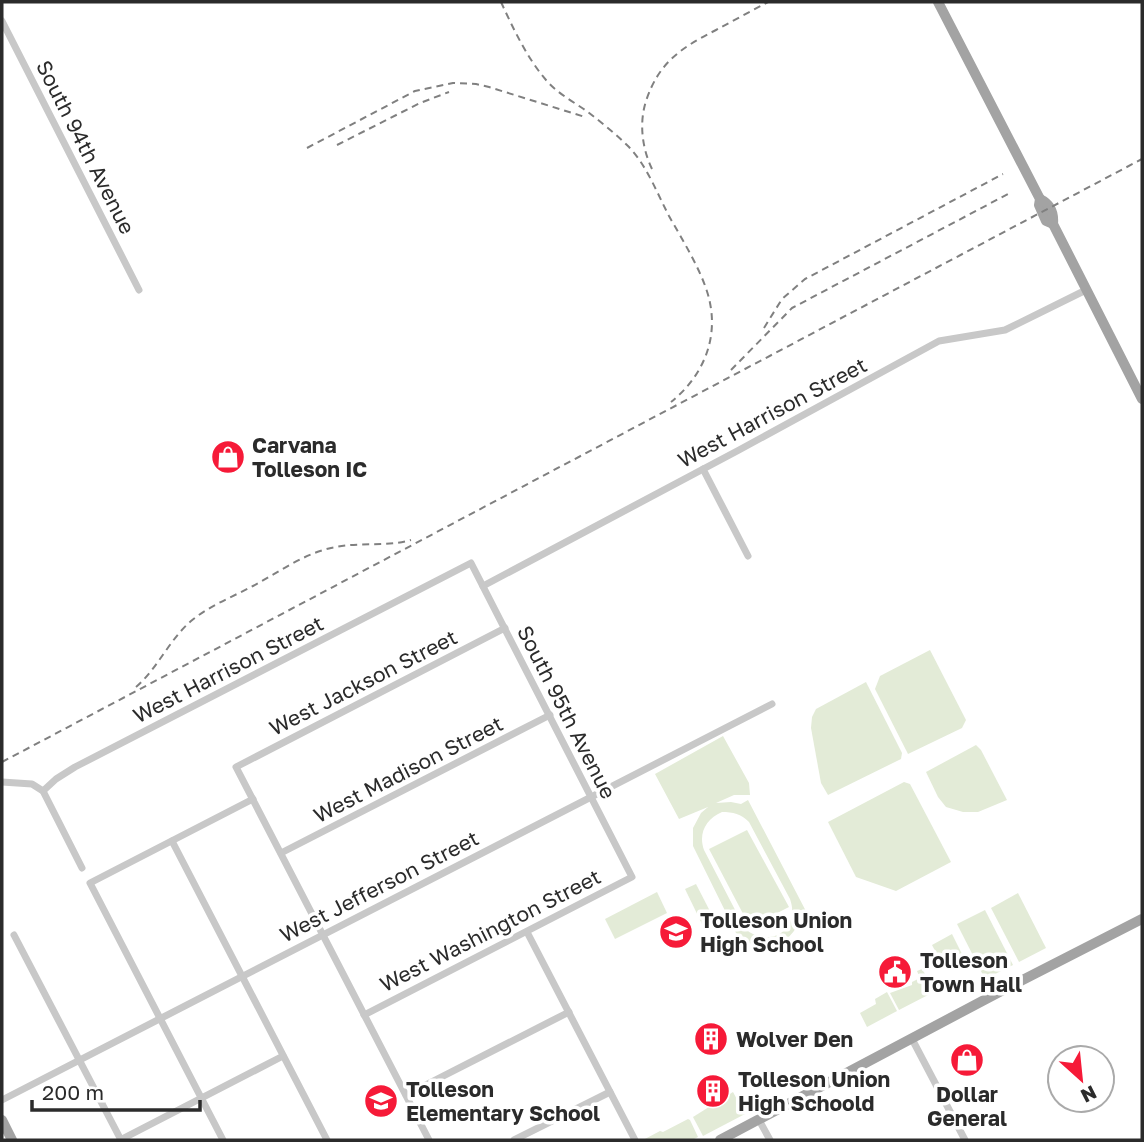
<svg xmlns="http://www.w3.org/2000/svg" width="1144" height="1142" font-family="'Golos Text',sans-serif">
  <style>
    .green { fill: #e3ebd7; fill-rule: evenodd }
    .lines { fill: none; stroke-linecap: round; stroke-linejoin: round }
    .minor { stroke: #c8c8c8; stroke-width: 7 }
    .major { stroke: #a3a3a3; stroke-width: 10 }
    .rail { stroke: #808080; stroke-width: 2; stroke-dasharray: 7 5; stroke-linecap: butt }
    .labels { text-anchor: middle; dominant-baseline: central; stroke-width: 7; stroke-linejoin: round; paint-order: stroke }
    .street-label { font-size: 21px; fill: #2b2b2b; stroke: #fff }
    .poi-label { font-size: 21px; font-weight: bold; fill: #2b2b2b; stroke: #fff; text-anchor: start }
  </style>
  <rect width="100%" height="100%" fill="#fff"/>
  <!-- green -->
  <g class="green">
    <polygon points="930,650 966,720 962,728 908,754 875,689 880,676"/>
    <polygon points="866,682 902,753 901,759 828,795 821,783 811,728 812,717 816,709"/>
    <path d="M723 736 749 783 750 795H734L716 803 731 802 741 804 748 800 809 917 800 920C788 949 759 956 736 933L693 846V828L701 813 708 807 679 819 655 774ZM722 812C733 812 741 814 749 822L790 899C801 930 769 949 745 929L704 850C698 833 706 819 722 812Z"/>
    <polygon points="976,745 981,750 1007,800 978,812 963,812 946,807 938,797 926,772"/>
    <polygon points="904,782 910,784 951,862 896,891 856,877 828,822"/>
    <polygon points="747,830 789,907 750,927 709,849"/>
    <polygon points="696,884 714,919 702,924 685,889"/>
    <polygon points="657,892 667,913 615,939 605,919"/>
    <polygon points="1018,893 1046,948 1019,962 991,908"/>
    <polygon points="985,910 1013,965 985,979 957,924"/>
    <polygon points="952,934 962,954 942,964 932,945"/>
    <polygon points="922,969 930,982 924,985 928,995 899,1010 890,993 912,985 912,982 920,978 917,971"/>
    <polygon points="887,992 897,1011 867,1027 860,1013 876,1004 875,999"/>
    <polygon points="733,1092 745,1114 703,1136 693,1117"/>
    <polygon points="688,1119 690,1120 698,1137 692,1140 643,1140 660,1131 663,1132"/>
  </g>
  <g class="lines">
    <!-- minor -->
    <g class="minor">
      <polyline points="2,21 139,290"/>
      <polyline points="703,469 748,556"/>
      <polyline points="483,586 739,450 939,341 1005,330 1086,290"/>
      <polyline points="2,782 32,784 43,791 82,868"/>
      <polyline points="43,791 56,779 75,767 471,563 632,877 364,1015"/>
      <polyline points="172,841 327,1140"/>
      <polyline points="281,853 550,715"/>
      <polyline points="527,932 635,1140"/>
      <polyline points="14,935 121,1140"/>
      <polyline points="912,1039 965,1140"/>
      <polyline points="406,1095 569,1012"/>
      <polyline points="2,1100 772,704"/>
      <polyline points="759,1120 770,1140"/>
      <polyline points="120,1140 283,1056"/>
      <polyline points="223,1140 90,883 253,799"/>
      <polyline points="429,1140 236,767 505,628"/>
      <polyline points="514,1140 610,1092"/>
    </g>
    <!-- major -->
    <g class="major">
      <polyline points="938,2 1040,199 1039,205 1046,221 1053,224"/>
      <path d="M1040 199C1050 204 1054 213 1053 224L1142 399"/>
      <polyline points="2,1120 12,1140"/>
      <polyline points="720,1140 1005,989 1142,919"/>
    </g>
    <!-- rail -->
    <g class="rail">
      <path d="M501 2C513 28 527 58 546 80 558 94 574 102 588 112 602 123 617 135 629 147 647 166 657 193 669 216 683 241 705 276 710 303 718 342 701 378 671 402"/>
      <polyline points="337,145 420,103 449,92"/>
      <polyline points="307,148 415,91 453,83 476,84 489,87 585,117"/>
      <path d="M652 169C642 148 639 123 646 101 659 62 681 48 716 30 733 21 751 11 768 2"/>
      <polyline points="764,328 782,299 805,279 1003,174"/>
      <polyline points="731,370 792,308 1008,194"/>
      <path d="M136 687C158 668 169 640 191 621 209 606 232 597 253 586 279 572 306 552 336 547 361 542 386 547 411 540"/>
      <polyline points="2,762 1142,159"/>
    </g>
  </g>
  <!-- icons -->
  <defs>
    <g id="shop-disc" transform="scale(1.75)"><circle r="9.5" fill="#f61a38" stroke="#fff"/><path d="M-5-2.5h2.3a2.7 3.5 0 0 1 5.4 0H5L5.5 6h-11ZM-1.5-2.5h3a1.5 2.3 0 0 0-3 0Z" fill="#fff"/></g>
    <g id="school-disc" transform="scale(1.75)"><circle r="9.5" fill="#f61a38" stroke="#fff"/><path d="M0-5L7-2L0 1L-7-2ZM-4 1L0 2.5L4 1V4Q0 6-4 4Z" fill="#fff"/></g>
    <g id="civic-disc" transform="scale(1.75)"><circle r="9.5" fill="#f61a38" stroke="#fff"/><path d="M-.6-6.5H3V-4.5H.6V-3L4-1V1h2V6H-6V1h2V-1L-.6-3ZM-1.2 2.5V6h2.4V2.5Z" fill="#fff"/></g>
    <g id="building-disc" transform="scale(1.75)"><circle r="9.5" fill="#f61a38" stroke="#fff"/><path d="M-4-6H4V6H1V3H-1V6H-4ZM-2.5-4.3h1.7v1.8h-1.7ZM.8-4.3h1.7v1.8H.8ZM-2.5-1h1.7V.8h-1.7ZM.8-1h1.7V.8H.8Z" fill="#fff"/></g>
  </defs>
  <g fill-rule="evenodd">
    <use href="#shop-disc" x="228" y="457"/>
    <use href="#school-disc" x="676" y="932"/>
    <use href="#civic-disc" x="895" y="972"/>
    <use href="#building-disc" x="711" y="1039"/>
    <use href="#shop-disc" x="967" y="1060"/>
    <use href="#building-disc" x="713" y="1091"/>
    <use href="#school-disc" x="381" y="1101"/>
  </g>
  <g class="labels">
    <!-- street labels -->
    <g class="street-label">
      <text transform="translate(86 147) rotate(63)">South 94th Avenue</text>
      <text transform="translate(772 412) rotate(-28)">West Harrison Street</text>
      <text transform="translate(228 669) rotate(-27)">West Harrison Street</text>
      <text transform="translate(363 682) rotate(-27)">West Jackson Street</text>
      <text transform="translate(567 712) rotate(63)">South 95th Avenue</text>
      <text transform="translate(408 769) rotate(-27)">West Madison Street</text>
      <text transform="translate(379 886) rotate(-27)">West Jefferson Street</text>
      <text transform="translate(490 930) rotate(-27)">West Washington Street</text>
    </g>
    <!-- poi labels -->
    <g class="poi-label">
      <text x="252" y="445">Carvana<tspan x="252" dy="24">Tolleson IC</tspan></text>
      <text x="700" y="920">Tolleson Union<tspan x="700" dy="24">High School</tspan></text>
      <text x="920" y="960">Tolleson<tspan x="920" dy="24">Town Hall</tspan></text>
      <text x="736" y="1039">Wolver Den</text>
      <text x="738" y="1079">Tolleson Union<tspan x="738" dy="24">High Schoold</tspan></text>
      <text x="406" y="1089">Tolleson<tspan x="406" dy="24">Elementary School</tspan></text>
      <text x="967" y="1094" text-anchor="middle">Dollar<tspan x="967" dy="24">General</tspan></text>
    </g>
  </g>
  <!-- border -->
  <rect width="1144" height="1142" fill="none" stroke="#2b2b2b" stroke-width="7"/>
  <!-- north arrow -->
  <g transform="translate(1081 1079) rotate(153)"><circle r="33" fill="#ffffff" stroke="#aaaaaa" stroke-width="2"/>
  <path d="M0-5L12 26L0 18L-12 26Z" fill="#f61a38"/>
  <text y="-10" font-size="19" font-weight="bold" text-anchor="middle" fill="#2b2b2b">N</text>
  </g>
  <!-- scale -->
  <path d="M32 1100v10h168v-10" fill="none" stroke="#2b2b2b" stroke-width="3.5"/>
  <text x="42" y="1100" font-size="21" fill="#2b2b2b" stroke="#ffffff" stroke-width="5" paint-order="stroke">200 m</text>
</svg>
